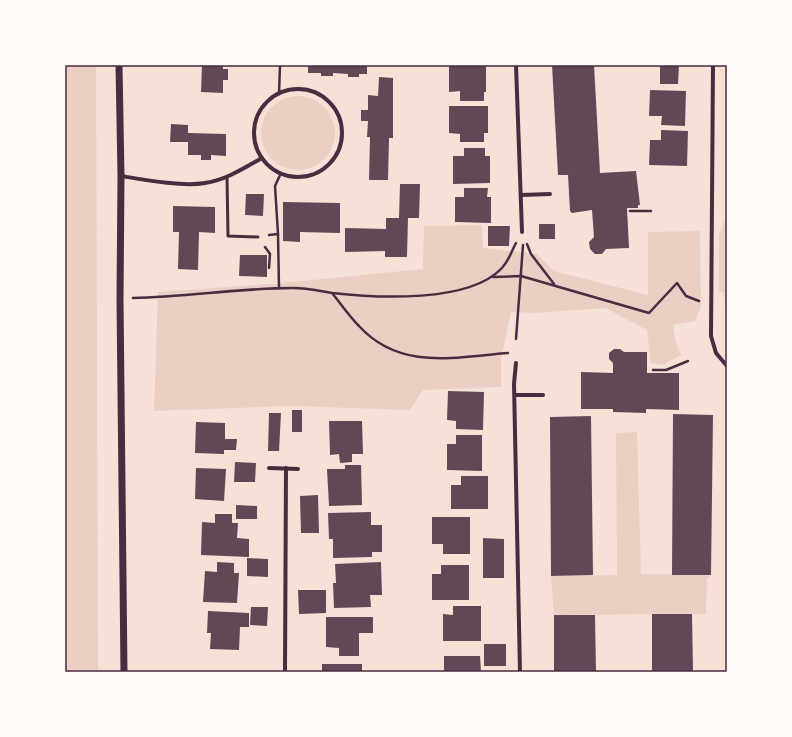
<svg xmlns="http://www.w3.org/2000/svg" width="792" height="737" font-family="Rubik,sans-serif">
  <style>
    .green { fill: #ebcfc5 }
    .building { fill: #644757 }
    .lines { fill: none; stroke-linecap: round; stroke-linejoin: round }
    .path { stroke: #4a2c40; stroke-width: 2.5 }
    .service { stroke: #4a2c40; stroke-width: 3 }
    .minor { stroke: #4a2c40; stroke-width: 4 }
    .tertiary { stroke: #4a2c40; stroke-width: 7 }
    .neatline { fill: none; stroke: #4a2c40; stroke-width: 1.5 }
  </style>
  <rect width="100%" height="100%" fill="#f7e1d7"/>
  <!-- green -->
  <g class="green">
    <polygon points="65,65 96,65 98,672 65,672"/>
    <circle cx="298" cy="133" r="37"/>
    <polygon points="727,216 727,331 724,293 719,291 719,234"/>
    <polygon points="482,225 483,248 537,254 554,271 648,295 648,232 700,231 701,307 695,321 673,325 676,343 681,355 663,365 651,363 647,330 605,308 535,313 511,312 501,360 501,387 423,390 410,410 291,406 154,411 158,292 282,283 423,269 424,226"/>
    <polygon points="637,432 641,574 711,575 707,579 706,614 554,615 551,576 617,575 616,433"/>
  </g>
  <!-- building -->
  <g class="building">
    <polygon points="202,65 223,65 223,69 228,69 228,80 223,80 223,93 201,92"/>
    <polygon points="308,65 367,65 367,74 359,74 359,77 348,77 348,74 333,73 333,76 321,76 321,73 308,73"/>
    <polygon points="486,65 486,92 484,92 484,101 460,101 460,91 449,92 449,66"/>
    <polygon points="552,65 594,65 600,173 636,171 640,205 638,205 638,208 627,208 629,248 606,249 602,254 595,254 590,249 589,242 594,237 592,210 572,213 570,211 568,175 558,175"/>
    <polygon points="660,65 679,65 678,84 660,84"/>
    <polygon points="379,77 393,78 393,138 389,138 388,180 369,180 370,137 367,137 368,121 361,121 361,110 368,110 368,95 378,96"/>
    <polygon points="650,90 686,91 685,126 661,125 662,116 649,116"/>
    <polygon points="449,106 488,106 488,133 484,133 484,142 460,142 460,134 449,133"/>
    <polygon points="171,124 188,125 188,133 226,134 226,156 211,155 211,160 201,160 201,155 188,155 188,142 170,142"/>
    <polygon points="661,130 688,131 687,166 649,165 650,140 661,140"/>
    <polygon points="464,148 485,148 485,156 490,156 490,183 453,184 453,156 464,156"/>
    <polygon points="400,184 420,184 419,218 408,218 407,257 385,257 385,251 345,252 345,228 386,229 386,218 399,218"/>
    <polygon points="464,188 488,188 487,197 491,197 491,223 455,222 455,197 464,197"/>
    <polygon points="246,194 264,194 263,216 245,215"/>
    <polygon points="283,202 340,203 340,233 300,232 300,242 283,241"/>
    <polygon points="173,206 215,207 215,233 199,232 198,270 178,269 179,232 173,232"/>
    <rect x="539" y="224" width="16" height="15"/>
    <polygon points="488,226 510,226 509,246 488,246"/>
    <polygon points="240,255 267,255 267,277 239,276"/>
    <polygon points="614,349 620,349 624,352 647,352 647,373 679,373 679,410 646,409 646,413 613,412 613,409 581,409 581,372 613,373 613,363 609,359 609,353"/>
    <polygon points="448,391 484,392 483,430 456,429 456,421 447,420"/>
    <rect x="292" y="410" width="10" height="22"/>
    <polygon points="269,413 281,413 279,451 268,451"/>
    <polygon points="673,414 713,415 711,575 672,575"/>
    <polygon points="591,416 593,575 551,576 550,417"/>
    <polygon points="329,421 362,421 363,454 352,454 352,462 340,463 339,454 330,455"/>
    <polygon points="196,422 225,423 225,439 237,439 236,450 224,450 224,454 195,453"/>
    <polygon points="456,435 482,435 482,471 447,470 447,444 456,444"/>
    <polygon points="235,462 256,463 255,482 234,482"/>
    <polygon points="345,465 361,465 362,505 329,506 327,469 345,469"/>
    <polygon points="196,468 226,469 224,501 195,499"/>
    <polygon points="461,476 488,476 488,509 451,509 451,485 461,485"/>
    <polygon points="318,495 319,533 301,533 300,496"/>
    <polygon points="236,505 257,506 257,519 236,519"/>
    <polygon points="371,512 371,525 382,525 382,552 372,552 372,557 333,558 333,539 329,539 328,513"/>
    <polygon points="215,514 232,514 232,523 238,523 237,538 249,539 249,557 201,555 202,522 215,523"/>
    <polygon points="432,517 470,517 470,554 443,554 443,544 432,544"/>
    <polygon points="483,538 504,539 504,578 483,578"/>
    <polygon points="247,558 268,559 268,577 247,576"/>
    <polygon points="217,562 234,563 234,573 239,573 237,603 203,602 205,571 217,572"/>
    <polygon points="381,562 382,595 370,595 371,607 334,608 333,583 336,583 335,564"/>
    <polygon points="441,565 469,565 469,600 432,600 432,574 441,574"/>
    <polygon points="298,590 326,590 326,613 299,614"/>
    <polygon points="453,606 481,606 481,641 443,641 443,614 453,615"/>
    <polygon points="251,607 268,607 267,626 250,625"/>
    <polygon points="208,611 249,613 249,627 240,627 239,650 210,649 211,633 207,633"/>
    <polygon points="652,614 692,614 693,672 652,672"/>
    <polygon points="554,615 595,615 596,672 554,672"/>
    <polygon points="326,617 373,617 373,633 359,633 359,656 339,656 339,648 326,647"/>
    <rect x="484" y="644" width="22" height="22"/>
    <polygon points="444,656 480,656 481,672 444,672"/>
    <rect x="322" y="664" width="40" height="8"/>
  </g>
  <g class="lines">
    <!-- path -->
    <g class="path">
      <polyline points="279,94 280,65"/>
      <polyline points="630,211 651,211"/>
      <polyline points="269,235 278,234"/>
      <polyline points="527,244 531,254 554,284"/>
      <polyline points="265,247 270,254 269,268"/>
      <polyline points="493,277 521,276 649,313 677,283 686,296 699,301"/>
      <polyline points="279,288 278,234 275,186 281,173"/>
      <path d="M332 293C341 304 349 316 359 326 400 371 455 357 508 353"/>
      <path d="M133 298C187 297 240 288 293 288 307 288 319 291 332 293 377 298 468 303 501 269 509 261 511 252 516 243"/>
      <polyline points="516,339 523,245"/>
      <polyline points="653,370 666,370 688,361"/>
    </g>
    <!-- service -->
    <polyline class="service" points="227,177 228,236 258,237"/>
    <!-- minor -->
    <g class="minor">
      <polyline points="516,65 522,232"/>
      <polyline points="713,65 711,336 716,353 727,366"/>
      <circle cx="298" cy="133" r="44"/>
      <path d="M121 176C145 180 183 187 205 183 226 180 244 168 262 158"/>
      <polyline points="521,195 550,194"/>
      <polyline points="516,363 514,384 520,672"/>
      <polyline points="515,395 543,395"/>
      <polyline points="269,468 298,469"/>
      <polyline points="285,672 286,468"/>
    </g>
    <!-- tertiary -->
    <polyline class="tertiary" points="119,65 121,176 120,299 124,672"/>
  </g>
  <!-- border -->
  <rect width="792" height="737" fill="none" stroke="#fffaf5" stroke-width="132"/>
  <rect x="66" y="66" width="660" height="605" class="neatline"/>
</svg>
